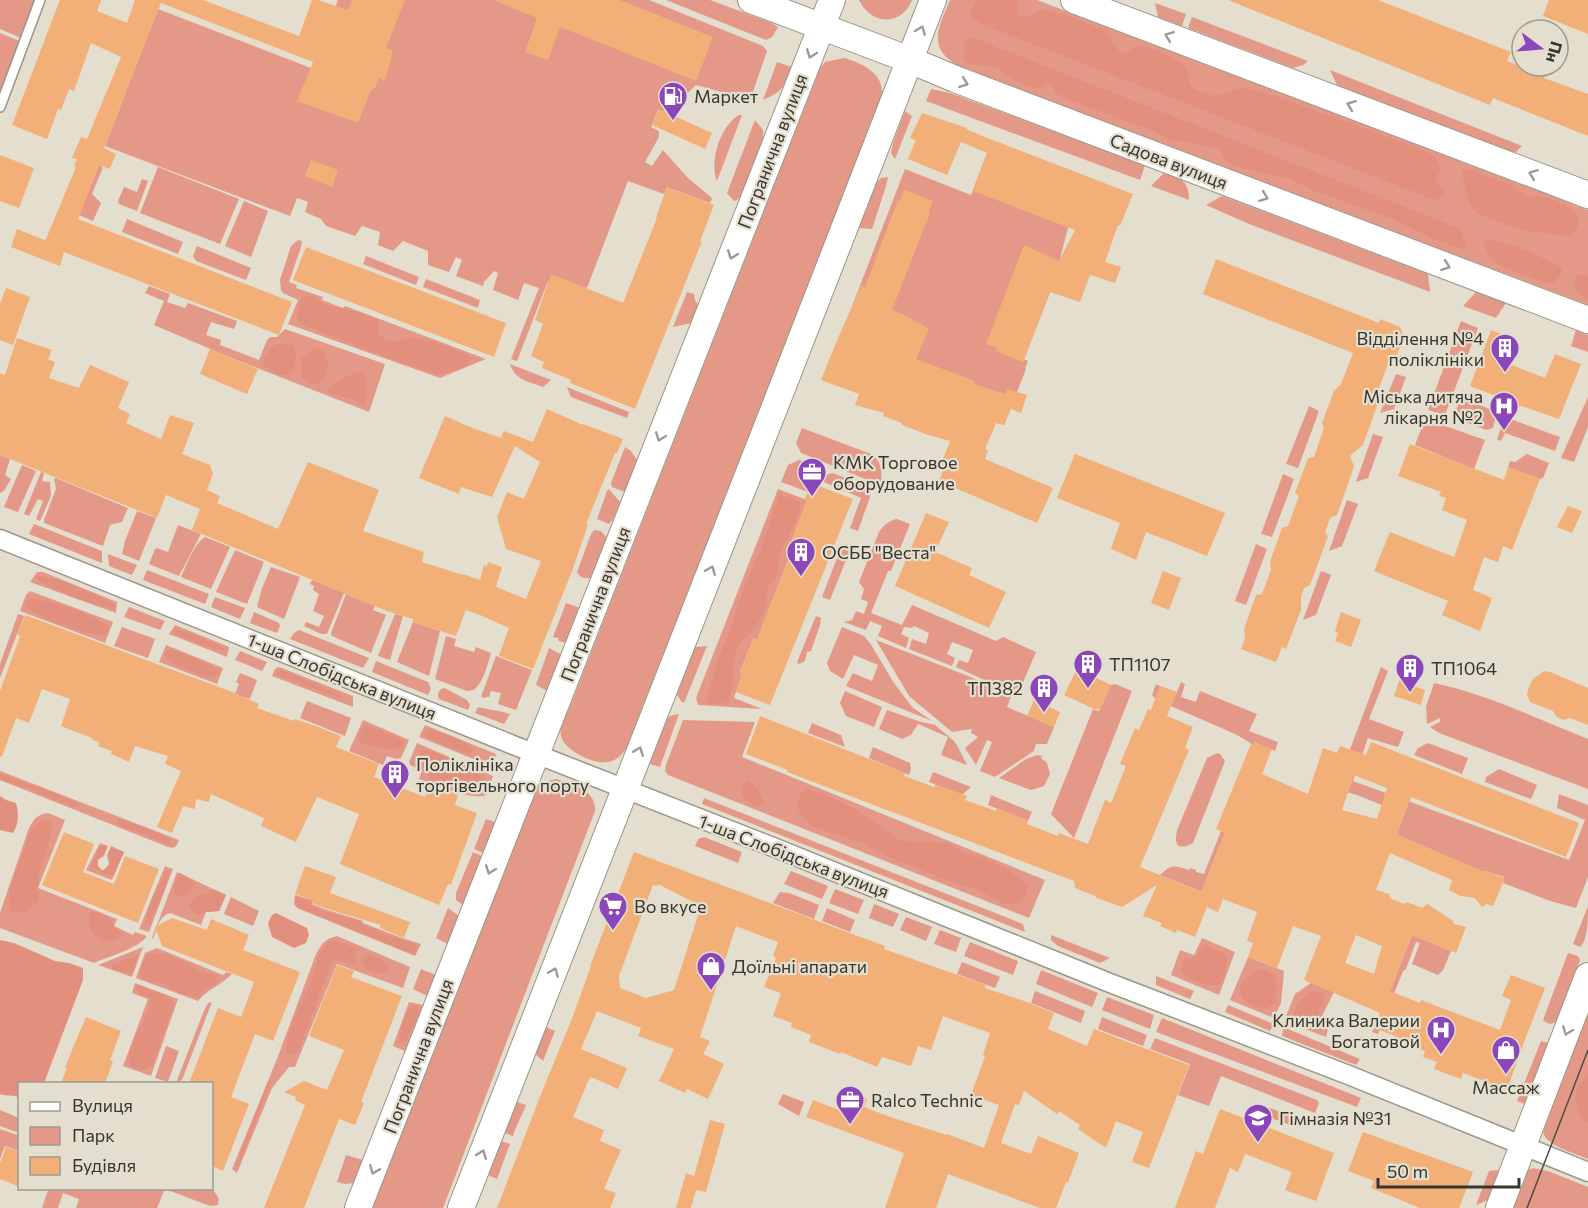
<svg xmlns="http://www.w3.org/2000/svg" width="1588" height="1208" font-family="Commissioner,sans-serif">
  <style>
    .green { fill: #e49888 }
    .forest { fill: #e38f7d }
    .building { fill: #f2af77; fill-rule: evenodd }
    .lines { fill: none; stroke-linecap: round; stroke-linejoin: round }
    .lane-casing { stroke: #9b9586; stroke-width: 12 }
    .street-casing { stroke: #9b9586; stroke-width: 21 }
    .secondary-casing { stroke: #9b9586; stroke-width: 28 }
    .lane { stroke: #fff; stroke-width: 9 }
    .street { stroke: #fff; stroke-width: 18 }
    .secondary { stroke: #fff; stroke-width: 26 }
    .tram { stroke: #4e4b44; stroke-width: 1.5 }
    .oneway { stroke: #9c9a98 }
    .labels { text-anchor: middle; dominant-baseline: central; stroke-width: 4.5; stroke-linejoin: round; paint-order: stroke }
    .poi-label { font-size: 18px; fill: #383630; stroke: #e4dece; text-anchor: start }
    .street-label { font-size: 18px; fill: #383630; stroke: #e4dece }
  </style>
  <rect width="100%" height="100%" fill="#e4dece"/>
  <!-- green -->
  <g class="green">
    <polygon points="0,0 37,0 23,39 0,29"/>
    <polygon points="338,0 649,0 763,46 767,51 750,100 696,85 668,112 658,110 651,127 659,131 659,137 645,162 652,166 663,150 688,178 712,198 710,203 667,187 664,194 628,181 587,288 563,281 561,285 548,281 517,361 511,359 539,288 524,283 518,300 493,290 498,273 494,271 484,282 483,286 456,276 462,260 456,257 449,272 428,265 428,251 403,241 393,251 378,245 380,232 362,226 355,236 326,226 321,219 305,212 308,202 297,198 290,216 105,146 158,9 311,68"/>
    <polygon points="666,0 710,0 772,23 778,27 772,37 766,40"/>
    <path d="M859 0H912C901 27 871 25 859 0Z"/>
    <path d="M950 0H1037L1588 210V305L960 67C926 48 938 29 950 0Z"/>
    <polygon points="1155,3 1186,14 1182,26 1158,17"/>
    <polygon points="1192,17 1308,61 1303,65 1293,68 1188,28"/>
    <polygon points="0,33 22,42 0,100"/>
    <path d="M844 58C865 64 889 76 880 102L626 749C621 756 616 761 607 762 594 765 564 750 561 736 559 728 566 716 569 709L820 68 825 62Z"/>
    <path d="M777 62 791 67C783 87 784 91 763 100Z"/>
    <polygon points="1330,70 1522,146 1516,152 1511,153 1337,85"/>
    <polygon points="931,89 950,93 1145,165 1140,180 926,101"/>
    <polygon points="905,111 912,116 895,159 891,153 893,143"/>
    <path d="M739 115H742L717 181C709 162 720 126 739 115Z"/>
    <polygon points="755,120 763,130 763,139 741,196 737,200 734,201 727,193"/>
    <polygon points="992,140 1088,177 1068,228 1060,259 1062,262 1024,359 1028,361 1025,369 1026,369 1004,425 985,419 941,389 851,309 905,169 971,195"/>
    <polygon points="99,165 103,167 92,194 101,203 93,221 79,215"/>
    <polygon points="158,167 239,199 220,244 140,213"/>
    <path d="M1164 173C1181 179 1189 180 1189 200L1151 186Z"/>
    <polygon points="888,177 886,186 872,229 859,228 877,182 881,178"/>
    <polygon points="142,179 148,181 137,211 119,204 118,201 124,187 137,192"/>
    <polygon points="1222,196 1428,274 1430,292 1249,224 1206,205"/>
    <polygon points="244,201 268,211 251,257 225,246"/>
    <polygon points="127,219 183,242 178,254 122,232"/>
    <polygon points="298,240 302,241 301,247 289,282 297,285 296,288 323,297 322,300 343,308 345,306 486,359 440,378 288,324 298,300 283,293 281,290 280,280 291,246"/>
    <polygon points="197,246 251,268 246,280 196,261 193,256"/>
    <polygon points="366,256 419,277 416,285 363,264"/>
    <polygon points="426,279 480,300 478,308 423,287"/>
    <polygon points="149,286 170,294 167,302 185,308 188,303 237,321 234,329 211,322 206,335 221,340 220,345 259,360 267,340 270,337 277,337 285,329 385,364 369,412 222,354 154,325 164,301 145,293"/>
    <polygon points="687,292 694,294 695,300 698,305 691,323 673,327"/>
    <polygon points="1476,292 1506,303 1496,318 1463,306"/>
    <polygon points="1461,321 1478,328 1445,415 1428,410"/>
    <polygon points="1576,330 1588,335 1588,352 1571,346"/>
    <path d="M510 364 551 380 543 387C528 381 516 381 510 364Z"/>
    <polygon points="1396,374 1406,377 1394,409 1380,413"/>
    <polygon points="567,387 629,412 627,418 571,397"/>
    <polygon points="1588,397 1588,427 1574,462 1561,458"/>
    <polygon points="1461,398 1495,411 1496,416 1493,428 1487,430 1453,418"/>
    <polygon points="1309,406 1319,411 1298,468 1286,464"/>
    <polygon points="1505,417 1560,437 1555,451 1505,433 1501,441 1497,439"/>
    <polygon points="1425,419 1485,440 1474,469 1415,445"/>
    <path d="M802 428 871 454C882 461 883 474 880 485L801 453 796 443Z"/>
    <polygon points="1373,434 1383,437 1368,478 1356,482"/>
    <polygon points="625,447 631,451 637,460 625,492 612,487 611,483"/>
    <polygon points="1527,454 1549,463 1543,478 1540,479 1508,467 1510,461 1515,462"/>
    <polygon points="0,455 10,459 5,475 11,479 4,491 0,493"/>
    <polygon points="799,460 820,469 808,492 781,482 788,465"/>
    <polygon points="22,465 36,471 18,512 4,507"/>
    <polygon points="41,472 44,473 42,481 50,482 51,496 40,521 36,519 43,501 38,499 29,516 24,514"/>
    <polygon points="833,473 869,488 870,497 858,531 850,528 861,498 824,482 826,475"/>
    <polygon points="1283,474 1294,479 1272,537 1261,534"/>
    <polygon points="56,478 128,508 122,522 110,525 103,546 44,523 44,520 56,489 54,479"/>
    <polygon points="609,489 620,502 614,518 609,524 597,519 607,491"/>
    <polygon points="778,489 807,500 787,554 790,555 757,640 753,639 740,672 742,674 734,698 762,709 698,705 696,698"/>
    <polygon points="1347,500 1358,504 1342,546 1329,551"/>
    <polygon points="137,511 156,518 139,561 122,554 125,541"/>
    <path d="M897 519 910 524 891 571H888L871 613 902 625 912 605 996 641 1003 637 1036 652 1021 687 1014 689 1007 707 1054 727 1047 744H1036L1034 751 995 777 980 771 992 742 987 740 976 765 965 748 978 737 971 733 972 729 952 732 909 696 876 640 973 678 989 688 991 683 956 667 959 660 968 663 973 650 952 642 947 654 955 658 952 666 909 649 912 639 926 644 929 633 914 626 912 628 904 627 901 634 909 638 906 648 878 636 882 626 870 621 866 630 844 622 852 620 856 611 864 614 868 602 861 599 864 589 859 582 879 532C884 525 888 521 897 519Z"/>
    <polygon points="34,524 102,551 102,563 29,534"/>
    <polygon points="178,525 201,534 179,576 149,564 155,549 157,548 168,552"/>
    <path d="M594 530 601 531 607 538 591 578C585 579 580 578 577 572L591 534Z"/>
    <path d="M205 537 230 547 211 589 181 577C187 564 193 545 205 537Z"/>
    <polygon points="1256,544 1267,549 1246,605 1235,601"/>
    <polygon points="842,545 850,550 830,600 822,597"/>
    <polygon points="235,550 264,562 247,604 216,592"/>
    <polygon points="108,554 137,565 132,575 109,566"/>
    <polygon points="271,567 300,577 284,619 257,607 262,588"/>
    <polygon points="147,570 209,594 205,604 143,580"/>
    <polygon points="1321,571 1331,575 1316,615 1303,620"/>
    <polygon points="37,572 43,572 117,602 116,613 30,582"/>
    <polygon points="312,580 344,593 327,634 321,634 304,626 306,622 319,627 324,616 313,611 319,594 313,590 314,586 310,584"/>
    <polygon points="30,591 113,622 105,643 20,611 26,595"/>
    <polygon points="346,594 375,606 373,610 386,615 371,653 332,636 331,633"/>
    <polygon points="215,597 245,608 240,619 211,607"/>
    <polygon points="566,603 580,608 566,643 559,641 558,638 553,637"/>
    <polygon points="129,607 165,621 160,630 124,617"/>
    <polygon points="254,612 279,623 280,626 277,633 250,623"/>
    <polygon points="18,614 24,616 0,678 0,664"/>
    <polygon points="395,614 403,616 390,660 378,656"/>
    <polygon points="816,616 821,618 820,625 811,651 807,652 805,661 799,664 797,662"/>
    <polygon points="413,622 440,631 429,676 397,662"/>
    <polygon points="175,625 229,647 227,657 169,634"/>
    <polygon points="122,627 155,639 148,658 114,646"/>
    <polygon points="842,627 864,636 870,643 894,683 912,707 932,721 846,686 853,673 872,681 878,665 854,655 843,679 830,671 827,663"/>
    <polygon points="299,630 369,658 363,668 290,639 294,633"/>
    <path d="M446 636 456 639 454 646 474 652 476 647 491 653C487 666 484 681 474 690L467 691 435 679Z"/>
    <polygon points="166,645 223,668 217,684 159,662"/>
    <polygon points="707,646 684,703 681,701 676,693 695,647"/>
    <polygon points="549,648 562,655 547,691 536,685"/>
    <polygon points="240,651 267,662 262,671 235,660"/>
    <polygon points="496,656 532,670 516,710 498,704 501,693 491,691 489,697 486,697 485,698 481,697"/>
    <polygon points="376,661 428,682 431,688 428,695 372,672"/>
    <polygon points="279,667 353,696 353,707 272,676 275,669"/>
    <polygon points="1381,667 1388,671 1369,719 1404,732 1398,747 1368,738 1353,781 1569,860 1585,820 1557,808 1559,794 1588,805 1588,877 1576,908 1550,901 1503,883 1504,877 1486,871 1484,872 1397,835 1404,814 1357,795 1335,789"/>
    <polygon points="240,673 257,680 250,699 235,694 239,684 236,682"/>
    <path d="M1181 682 1185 684 1181 697 1196 702 1200 691 1257 714 1249 731 1278 742 1275 751 1255 742 1253 745C1248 742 1243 738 1237 735 1211 723 1185 712 1158 701L1152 695 1156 684 1160 686 1172 704Z"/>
    <path d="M1434 683C1487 694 1538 719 1588 739V789L1439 733 1430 727 1440 722V718L1427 724 1426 707Z"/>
    <polygon points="1115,684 1132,691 1074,838 1051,814 1093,709 1099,711 1111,685"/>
    <path d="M445 688 467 700 470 705 468 710 439 699C437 695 438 692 441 689Z"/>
    <polygon points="845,691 882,707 874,727 846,716 840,703"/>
    <polygon points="307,701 351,718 345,736 300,718"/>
    <path d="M478 707C489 710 499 710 510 714L504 724 475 713Z"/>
    <polygon points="887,710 918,721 935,725 954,741 959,749 967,765 941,755 948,737 918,724 911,735 902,739 879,729"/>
    <polygon points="679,714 660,767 650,764 667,718 673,715"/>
    <polygon points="363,720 409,740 401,758 396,759 387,756 383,765 349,751"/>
    <polygon points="683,720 755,722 742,757 1045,880 1029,918 668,775 665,771 666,765"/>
    <polygon points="812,723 841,735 845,747 808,733"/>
    <polygon points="425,725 496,754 494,763 491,766 419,737"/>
    <path d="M417 743 493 776 486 795C472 801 434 784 419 779L422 770 410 765 409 762Z"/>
    <polygon points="1428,743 1468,758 1462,774 1414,755 1418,748"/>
    <polygon points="873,747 910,763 911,769 909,775 869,758"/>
    <path d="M1217 753 1220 754 1225 761 1193 843C1177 852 1173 843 1178 828L1207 758Z"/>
    <polygon points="1037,755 1042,756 1041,758 1047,763 1050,774 1044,786 1031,790 999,778 1026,759"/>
    <polygon points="1499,769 1537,785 1531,799 1485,782 1486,777"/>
    <path d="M0 771 179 840C176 847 175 849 168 847L0 780Z"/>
    <polygon points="933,772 971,787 962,795 929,782"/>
    <path d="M556 779C573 785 596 789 595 811L443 1208H370L536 789 541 783Z"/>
    <polygon points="991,795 1032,812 1028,821 988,805"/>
    <polygon points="704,798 1023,924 1025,932 702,804"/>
    <path d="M48 813 65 820 38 888 117 919 114 926 133 935 135 932 147 936C140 948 107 957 94 963L0 928V913L29 828C34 819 36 815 48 813Z"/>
    <polygon points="486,819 495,822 483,853 474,849"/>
    <path d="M1221 831 1225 833 1207 877 1212 896 1160 875C1171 864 1174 865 1189 870L1190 868 1196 870V872L1204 874Z"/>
    <polygon points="704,837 742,852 738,863 695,846 698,839"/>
    <polygon points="100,843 108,846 104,856 98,860 98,866 102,870 104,870 109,864 107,855 111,846 124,852 112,880 86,870"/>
    <polygon points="473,852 482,856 463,905 456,900 456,893"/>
    <polygon points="165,866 173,869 149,932 139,929"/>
    <polygon points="791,871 828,886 822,899 784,884"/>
    <path d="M177 872 226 895 219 911 206 912 201 925 170 913C159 916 157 929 153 939L152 938Z"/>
    <polygon points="835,889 864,900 858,914 829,903"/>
    <polygon points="780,892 789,893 819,905 814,919 773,903"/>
    <polygon points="295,895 313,900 312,904 324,909 363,921 363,923 402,938 421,944 415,956 297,908 294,904"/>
    <polygon points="231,897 259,911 253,926 224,914"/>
    <polygon points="874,904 899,914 893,927 869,918"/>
    <path d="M1588 906C1588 918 1588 940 1580 947L1573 944Z"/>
    <polygon points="448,908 459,916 448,944 436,938"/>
    <polygon points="827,908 855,920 850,932 822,921"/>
    <polygon points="906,917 932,927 926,941 900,930"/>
    <polygon points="940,930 961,938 956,952 934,944"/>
    <polygon points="1051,935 1110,958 1100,963 1058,946 1051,940"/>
    <polygon points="1412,935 1451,951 1443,970 1438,975 1412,964 1420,943 1416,942 1406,969 1403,971 1378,1034 1372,1032 1381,1014"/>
    <path d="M337 936 410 967 403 988 337 964 295 1067H289L272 1088 237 1173 232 1169 277 1059 316 954C322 943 325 939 337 936Z"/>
    <polygon points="1202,938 1235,952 1219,995 1171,975 1180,950 1194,955"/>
    <polygon points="970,942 1018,961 1013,975 964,956"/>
    <polygon points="143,947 132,977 98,965"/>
    <path d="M157 948 223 975 226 972 232 974C221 985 208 989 198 1001L136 978 145 953Z"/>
    <path d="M1568 953 1578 956 1580 960 1556 1022C1550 1025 1548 1024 1543 1020Z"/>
    <polygon points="1248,957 1284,971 1281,1003 1274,1018 1230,1000"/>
    <polygon points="962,962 1000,977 995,988 957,974"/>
    <polygon points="421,969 436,975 427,996 413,989"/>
    <polygon points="1041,970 1098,993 1092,1007 1036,984"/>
    <polygon points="1156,976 1194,991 1190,999 1156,985"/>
    <polygon points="135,983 178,999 151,1076 123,1066 148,999 132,993"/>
    <polygon points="1311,983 1334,992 1320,1020 1329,1025 1326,1037 1284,1021 1295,994"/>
    <polygon points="1035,991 1085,1011 1081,1023 1031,1003"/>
    <polygon points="1107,997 1154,1015 1150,1029 1102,1010"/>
    <polygon points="212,1002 182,1080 176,1083 203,1013 208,1003"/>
    <polygon points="409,1002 423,1005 405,1051 393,1046"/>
    <polygon points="1228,1005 1274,1024 1270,1031 1225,1012"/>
    <path d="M1588 1012V1159C1576 1154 1549 1146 1544 1135 1542 1130 1545 1124 1546 1120Z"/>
    <polygon points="1102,1017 1147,1035 1143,1046 1098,1029"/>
    <polygon points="1162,1018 1361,1098 1357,1107 1156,1032"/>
    <polygon points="546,1027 555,1031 543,1061 535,1054"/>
    <polygon points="1283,1027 1360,1059 1356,1065 1282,1036"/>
    <polygon points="1155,1038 1317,1100 1319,1103 1315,1113 1221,1076 1209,1106 1178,1095 1190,1064 1150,1049"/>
    <polygon points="1541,1041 1548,1043 1525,1104 1517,1101"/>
    <polygon points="166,1046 179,1051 168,1082 155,1078"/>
    <polygon points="783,1094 804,1102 799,1116 778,1104"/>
    <path d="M517 1102 526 1105C522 1116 516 1125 513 1136L505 1133Z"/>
    <polygon points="1255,1103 1293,1116 1290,1125 1252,1111"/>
    <polygon points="0,1110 19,1118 19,1133 0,1126"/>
    <polygon points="0,1129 20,1136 19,1151 5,1146 0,1159"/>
    <polygon points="501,1141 510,1144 497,1179 488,1175"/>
    <polygon points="346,1155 363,1160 354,1183 345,1184 337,1182"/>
    <polygon points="1533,1168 1548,1171 1588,1187 1588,1208 1513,1208 1528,1170"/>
    <polygon points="1500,1170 1488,1200 1476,1205 1489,1171"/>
    <polygon points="157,1188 164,1191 157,1208 76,1208 79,1199 63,1193 58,1208 42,1208 48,1190 45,1189"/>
    <polygon points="165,1189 208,1189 214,1191 219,1199 218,1205 210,1206"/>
  </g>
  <!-- forest -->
  <g class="forest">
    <path d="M976 0H1017L1018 16C1030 20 1034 10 1044 10 1060 11 1087 23 1102 29L1106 31 1121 54C1127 53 1131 48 1137 46 1145 44 1182 60 1186 68 1193 80 1181 85 1202 92 1207 94 1214 97 1219 95 1230 93 1237 85 1250 89 1274 95 1296 104 1319 112 1354 125 1388 137 1423 150L1436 157 1441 170 1435 179 1445 193 1443 197 1435 200 981 24 970 17 971 12Z"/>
    <path d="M967 38 976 39 1461 229 1467 248H1459L1429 237 1393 219 1312 190 1288 178 1245 169 1231 164 1225 160 1221 151 1214 148 1189 142 1174 141 1166 138 1156 132 1075 102 1055 93 1052 84 1048 83C1045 85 1042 87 1039 88 1028 89 1004 75 998 68L967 63 964 60V41Z"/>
    <path d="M1464 169 1472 170 1480 174 1506 183 1526 195 1531 197 1537 196 1545 197 1563 204 1579 216C1581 225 1575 235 1566 236 1561 237 1556 234 1552 234 1545 232 1539 233 1533 232 1523 230 1481 218 1475 211 1468 205 1463 180 1462 171Z"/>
    <path d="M1487 239C1500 239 1553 260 1562 269V273L1554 283H1546L1500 266C1488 259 1486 252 1484 240Z"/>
    <path d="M1580 274 1588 276V300C1579 294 1572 288 1575 277Z"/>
    <path d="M307 295 315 296 319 301 327 305 358 312 378 319C378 326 377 332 382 337 393 347 404 338 414 338 435 339 456 351 474 358L467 365 440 375 405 364 329 335 301 324 296 319 301 299Z"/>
    <path d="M283 343 293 346C297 357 298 367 288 375H279L261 364 274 345Z"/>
    <path d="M316 348 324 351 328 366 325 379C323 380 316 384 315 384 301 385 300 369 301 359Z"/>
    <polygon points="355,372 365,373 367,386 365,404 328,392 329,387"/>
    <path d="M779 495 794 498 800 503C800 524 782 540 779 560 778 566 780 571 776 577 773 581 769 584 767 589 766 593 768 598 767 603 766 610 759 621 755 628 750 636 740 639 737 648 729 666 737 685 728 703L708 704 707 697 719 656 728 636 744 587 758 556Z"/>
    <path d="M38 576C53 576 103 596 115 605V609C100 608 45 588 35 578Z"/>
    <path d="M31 598C48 601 100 615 109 628L106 634C92 638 34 617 25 605L27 600Z"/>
    <polygon points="175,629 191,633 225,649 223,651 220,651 189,640 176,634 174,632"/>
    <path d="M168 650C182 650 204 663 217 669L219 674 212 677H208C195 673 173 667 164 655Z"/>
    <polygon points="280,670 302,678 348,699 340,698 279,676 276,674"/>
    <polygon points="366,725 403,740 404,742 403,747 391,750 363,744 359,741 358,738 363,727"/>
    <path d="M428 730C444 731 462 740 474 749L470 754H467L437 742 425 736 424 734Z"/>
    <path d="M422 750C439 751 464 766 480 775L485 780C471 786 440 788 428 777 422 771 429 776 423 769 421 767 418 765 415 763L416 756Z"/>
    <polygon points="0,774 58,794 82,805 73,807 30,789 0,780"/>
    <path d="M747 781H749C756 786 763 796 764 805L755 806 743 797 741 788Z"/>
    <polygon points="810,789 823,794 857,810 898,839 906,841 943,843 950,844 967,854 985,858 1008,870 1021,879 1028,888 1026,896 1019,903 1004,904 976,889 952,882 889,857 862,843 814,827 801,816 797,806 797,801 801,794 805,790"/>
    <path d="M0 796 6 800 16 803C19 814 19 823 13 833L0 830Z"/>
    <polygon points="116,819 122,819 164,836 169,839 171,844 167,844 144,834 122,827 118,824"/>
    <path d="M46 820 52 822C52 849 33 873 39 899 31 910 24 915 10 911 6 888 16 873 23 852 26 844 28 833 34 827 37 823 42 822 46 820Z"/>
    <path d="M100 846H106C106 854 100 855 97 861L98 867 103 871 110 865 109 853 112 847 116 850 124 852 114 875H107L91 866Z"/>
    <path d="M166 871H170C167 883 156 917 146 925L145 923 150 903Z"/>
    <path d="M180 873 193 881C194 893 184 900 174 893V884Z"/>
    <path d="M210 890H215L226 895 219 911 206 912 200 915 193 912 189 905C193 897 199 894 208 893Z"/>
    <path d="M296 896 309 901 312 906 322 911 359 921 360 924C374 928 385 935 398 939 405 941 411 942 417 945 416 950 415 952 410 953L305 910 299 907 295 902Z"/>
    <path d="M90 912C115 912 107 925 124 935 119 937 115 940 109 941 95 942 84 924 90 912Z"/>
    <polygon points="276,913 307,928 309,935 306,943 294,948 272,937 268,923 272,915"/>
    <path d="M0 940 14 943 55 961 69 963 83 968V980L44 1083 20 1084 19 1098C14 1094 7 1097 0 1094Z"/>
    <path d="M336 940 355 948 356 964H349L333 959 298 1052 292 1055 287 1053C285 1028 302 1004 311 982 315 970 317 956 324 946 328 942 331 941 336 940Z"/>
    <path d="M1205 945 1227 955C1228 965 1225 978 1219 985 1206 986 1189 981 1181 971L1184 959 1188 958H1195L1202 947Z"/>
    <path d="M157 953 166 954 177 959 193 966 199 971 212 974 217 978V982L203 991 198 998 178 993 164 983 151 982 141 978C138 970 143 961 148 954H154Z"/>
    <path d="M365 954C376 956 385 959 390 970 379 978 362 972 362 958Z"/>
    <polygon points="138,955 133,972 131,973 115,970 112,968 112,965"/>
    <path d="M1263 969 1274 975 1277 984 1275 1003 1267 1008C1260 1008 1245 1004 1241 996 1235 983 1252 971 1263 969Z"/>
    <path d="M140 985C151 991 163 993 173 1000L174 1003 153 1065 144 1070 130 1066C123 1042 153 1019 150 997L140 995 137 992 136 987Z"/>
    <path d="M1313 991 1325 994C1324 1006 1313 1016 1320 1027L1318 1028 1308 1026 1294 1017C1294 1004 1303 997 1313 991Z"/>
    <path d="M413 1005 419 1007 418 1015 406 1040 403 1042 399 1043C399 1031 404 1013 413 1005Z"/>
    <path d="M1588 1073V1123L1582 1119C1572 1098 1574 1090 1588 1073Z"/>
    <polygon points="268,1081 271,1081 270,1083 238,1166 236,1167"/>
  </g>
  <!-- building -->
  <g class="building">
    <polygon points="60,0 101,0 97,11 127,23 135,0 203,0 299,36 312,0 318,0 348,10 352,0 405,0 386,48 393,51 385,81 379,78 375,88 371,90 358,123 297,101 313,62 161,3 104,148 116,154 110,169 99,165 78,219 292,302 279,335 64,252 60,266 11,247 17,229 44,240 46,239 76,167 74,166 77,159 72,158 81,137 87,139 121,57 91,43 74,91 69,89 61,110 58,109 47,139 12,125"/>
    <polygon points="493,0 620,0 713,37 696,81 560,27 548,60 525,52 537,18"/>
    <polygon points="1228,0 1378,0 1511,52 1507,61 1544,75 1544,78 1588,94 1588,136 1493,98 1490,105"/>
    <polygon points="1549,0 1588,0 1588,34 1543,16"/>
    <polygon points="659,109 712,133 705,149 652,125"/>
    <polygon points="922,113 967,128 966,129 992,140 1133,194 1120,226 1118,225 1105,262 1121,267 1115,283 1090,275 1080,302 1050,292 1023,362 996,351 997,348 986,344 1024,245 1059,261 1075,230 973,191 987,153 961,142 947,175 908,159 916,140 910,138"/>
    <polygon points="0,155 34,168 19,208 0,201"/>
    <polygon points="311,160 338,170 332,187 305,176"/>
    <polygon points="667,187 714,205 700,241 702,241 635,409 570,383 571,380 542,368 544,362 531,356 543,324 535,320 551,274 623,303 657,218 656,217"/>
    <polygon points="904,190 933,201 929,212 930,213 892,310 907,316 929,329 916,359 975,381 974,384 1005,394 1007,389 1027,395 1021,413 1011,409 1004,425 996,423 985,449 988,450 985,459 1053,488 1037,523 939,481 945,466 941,464 950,441 928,435 902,425 902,423 883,416 884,413 855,405 859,394 821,380 835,345 861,286 865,287 898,200 900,201"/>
    <polygon points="306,247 506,323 494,357 293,280"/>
    <polygon points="1216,259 1379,323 1380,319 1400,327 1404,337 1395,360 1390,358 1378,391 1380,398 1363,445 1350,456 1354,466 1347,487 1337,515 1330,518 1325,532 1328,536 1310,585 1304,588 1301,597 1301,610 1286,649 1282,647 1276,662 1241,649 1245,638 1244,629 1256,595 1262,594 1271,570 1270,562 1282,528 1288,526 1299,496 1295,493 1308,458 1314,457 1324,428 1322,423 1334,391 1341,384 1353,353 1203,294"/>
    <polygon points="6,288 30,297 13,345 0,340 0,304"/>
    <polygon points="1491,330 1518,340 1509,364 1545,378 1555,354 1581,364 1559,419 1522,406 1518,407 1511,404 1509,401 1470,386"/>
    <polygon points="17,338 52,350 48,359 55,362 49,378 79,388 90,365 129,382 118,408 130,414 126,423 161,439 170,415 194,423 182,454 210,465 213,474 207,490 220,496 217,503 278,529 308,462 379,490 363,531 424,552 422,562 463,575 463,574 480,580 484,565 487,566 488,562 502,567 496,587 526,599 541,561 506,549 497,517 507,492 524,499 540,462 515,446 492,497 461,487 459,494 419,478 445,416 470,427 504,439 501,437 504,431 533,442 547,409 583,425 583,424 623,439 617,453 615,453 586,524 588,525 572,571 533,669 499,656 509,628 480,615 466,610 456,636 413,622 413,619 387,611 192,530 200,509 166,495 157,518 0,455 0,373 5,375"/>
    <polygon points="210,349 258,369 247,394 200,374"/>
    <polygon points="1410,444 1504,480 1508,467 1540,479 1512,550 1503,546 1498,562 1484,557 1473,590 1492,598 1480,631 1442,615 1448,601 1374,571 1390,532 1454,557 1467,520 1442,510 1446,498 1439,496 1441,492 1398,476"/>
    <polygon points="1075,454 1225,513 1207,556 1146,532 1136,560 1111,549 1120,523 1057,498"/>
    <polygon points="811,483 853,499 770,705 736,692 742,674 740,673 753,639 757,640 790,555 786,554 807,500 805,499"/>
    <polygon points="1568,506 1582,511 1572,533 1557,527"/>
    <polygon points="926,513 949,522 935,552 972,568 969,575 1006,592 989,628 895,586"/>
    <polygon points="1163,571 1181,578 1169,610 1151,603"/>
    <polygon points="1341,612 1361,620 1351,647 1335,641 1338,633 1335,632"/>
    <polygon points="25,615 235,693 259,704 257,708 294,721 294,719 316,726 341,736 336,747 379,764 374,777 425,797 430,784 458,795 455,805 477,813 451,885 448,884 439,905 340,864 359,814 317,797 296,842 261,826 264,818 211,794 209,802 196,799 195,809 183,806 172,833 157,827 181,771 165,764 168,756 135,746 129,762 111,754 112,751 98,746 99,742 91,739 92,738 61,726 70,699 42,689 29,723 16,718 2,757 0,756 0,691 20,636 17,634"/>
    <polygon points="1077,669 1111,685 1100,709 1094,709 1064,695"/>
    <polygon points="1544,671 1550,672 1588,688 1588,725 1570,718 1564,720 1557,717 1553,711 1530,702 1527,694 1528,690 1533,679"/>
    <polygon points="1399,681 1425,690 1421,705 1394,696"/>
    <path d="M1160 686 1177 692 1167 716 1193 727 1185 748 1189 750 1140 867 1201 892 1225 833 1216 829 1251 744 1253 745 1255 742 1272 749 1262 774 1308 794 1323 748 1337 753 1340 746 1366 755 1371 742 1579 823 1566 857 1411 797 1397 835 1484 872 1486 871 1505 878 1493 906 1487 904 1482 907 1475 898 1461 896 1449 890 1452 880 1390 853 1376 890 1389 894 1390 898 1404 904 1407 902 1422 908 1427 904 1452 920 1454 924 1466 927 1456 953 1412 935 1390 991 1420 1003 1421 1000 1500 1030 1511 1000 1502 996 1511 975 1545 988 1524 1042 1507 1090 1463 1073 1461 1079 1434 1069 1437 1062 1423 1057 1425 1051 1407 1044 1408 1041 1374 1028 1380 1013 1304 980 1321 936 1293 926 1277 968 1248 957 1253 943 1247 941 1257 912 1223 899 1218 912 1207 907 1195 937 1177 930 1176 933 1160 926 1162 923 1143 916 1157 885 1122 907 1097 898 1095 896 1075 888 1074 881 787 772 788 770 746 754 760 716 905 773 904 776 934 787 935 785 951 790 967 796 965 800 996 811 997 808 1028 821 1027 824 1058 836 1059 833 1088 844 1105 800 1111 803 1126 766 1120 764 1135 728 1139 730 1148 709 1151 710ZM1354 775 1387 788 1377 819 1342 810ZM1356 935 1382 946 1374 974 1345 963Z"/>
    <polygon points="1034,700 1060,712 1054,727 1027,716"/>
    <polygon points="64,832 94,844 83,872 114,884 125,856 159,869 138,923 42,885"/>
    <path d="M634 852 823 923 885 946 884 949 986 985 985 988 1024 1001 1054 1013 1048 1029 1087 1046 1094 1029 1189 1065 1149 1168 1132 1162 1143 1132 1116 1121 1106 1148 1078 1129 1080 1125 1059 1111 1057 1114 1024 1091 1019 1105 1015 1104 1001 1143 1031 1154 1038 1136 1079 1153 1068 1183 1066 1182 1056 1208H1040L948 1174 936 1208H885L904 1153 806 1117 813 1100 842 1111 849 1092 867 1099 864 1107 893 1118 947 1135V1134L984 1148 999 1105 971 1095 985 1056 983 1055 990 1033 943 1016 931 1050 918 1046 911 1066 882 1057 877 1067 841 1052 840 1054 809 1042 811 1035 791 1027 792 1023 773 1016 781 993 764 987 776 958 773 956 778 942 736 926 700 1037 710 1041 703 1054 724 1064 708 1099 687 1089 685 1093 659 1081 674 1049 638 1036 641 1028 597 1011 581 1049 627 1068 618 1089 591 1077 590 1080 589 1079 573 1117 604 1130 600 1141 621 1150 604 1189 616 1193 610 1208H497L541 1094 573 1016 591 966H590ZM658 884 701 906 674 990 646 998 620 988 619 976 653 885 657 886Z"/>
    <polygon points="305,866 336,877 330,893 410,922 404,938 380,928 381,925 324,908 312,903 313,900 295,894"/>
    <polygon points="172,918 207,930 211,919 249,935 243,950 300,972 273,1041 255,1034 231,1097 249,1104 223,1171 212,1166 212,1083 189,1083 218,1008 241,1017 254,982 162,946 155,927"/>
    <polygon points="337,965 354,971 351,977 402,996 361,1102 364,1103 355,1125 339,1119 304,1208 264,1208 305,1105 295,1100 296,1097 284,1092 304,1081 327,1090 344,1050 309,1036"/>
    <polygon points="86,1017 121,1031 110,1060 113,1061 105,1083 61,1083 67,1068 65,1067"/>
    <polygon points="1220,1109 1334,1153 1316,1201 1285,1190 1292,1172 1245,1154 1238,1172 1230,1168 1215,1208 1175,1208 1196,1151 1203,1154"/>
    <polygon points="710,1120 725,1124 706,1192 696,1190 691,1208 676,1208 686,1173 694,1176"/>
    <polygon points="1363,1132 1473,1172 1459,1208 1420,1208 1371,1188 1374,1181 1348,1171"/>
    <polygon points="6,1147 20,1152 20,1187 0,1179 0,1163"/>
  </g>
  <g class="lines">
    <!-- lane casing -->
    <g class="lane-casing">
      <polyline id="lane" points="0,107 40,0"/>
    </g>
    <!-- street casing -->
    <g class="street-casing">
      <polyline id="street" points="0,539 513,745 773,847 1110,983 1351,1076 1588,1172"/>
    </g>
    <!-- secondary casing -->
    <g class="secondary-casing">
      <g id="secondary">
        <polyline points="751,0 910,60 955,79 1588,320"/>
        <polyline points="1074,0 1588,195"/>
        <polyline points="358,1208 832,0"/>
        <polyline points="461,1208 788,373 933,0"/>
        <polyline points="1499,1208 1588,976"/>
      </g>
    </g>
    <!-- lane -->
    <use href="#lane" class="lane"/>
    <!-- street -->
    <use href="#street" class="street"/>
    <!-- secondary -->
    <use href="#secondary" class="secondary"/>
    <!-- tram -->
    <polyline class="tram" points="1527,1208 1588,1050"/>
  </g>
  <!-- one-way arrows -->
  <defs><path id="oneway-chevron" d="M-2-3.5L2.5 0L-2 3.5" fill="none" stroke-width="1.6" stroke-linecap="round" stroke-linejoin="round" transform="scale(1.5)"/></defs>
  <g class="oneway">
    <use href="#oneway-chevron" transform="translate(921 30) rotate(-69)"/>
    <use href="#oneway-chevron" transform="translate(1169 36) rotate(-159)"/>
    <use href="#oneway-chevron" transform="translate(811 54) rotate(111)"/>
    <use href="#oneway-chevron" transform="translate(964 83) rotate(21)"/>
    <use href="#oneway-chevron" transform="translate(1351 105) rotate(-159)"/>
    <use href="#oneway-chevron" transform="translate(1533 174) rotate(-159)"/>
    <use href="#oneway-chevron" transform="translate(1264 197) rotate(21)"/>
    <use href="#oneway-chevron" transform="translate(732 255) rotate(111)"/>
    <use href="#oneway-chevron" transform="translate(1446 266) rotate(21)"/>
    <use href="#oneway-chevron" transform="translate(660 437) rotate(111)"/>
    <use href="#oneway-chevron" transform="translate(711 570) rotate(-68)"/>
    <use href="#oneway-chevron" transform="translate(639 751) rotate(-68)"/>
    <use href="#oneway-chevron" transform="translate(490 870) rotate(111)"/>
    <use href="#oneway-chevron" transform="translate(554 972) rotate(-68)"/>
    <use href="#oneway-chevron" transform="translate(1567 1031) rotate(111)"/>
    <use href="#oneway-chevron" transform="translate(482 1154) rotate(-69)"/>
    <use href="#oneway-chevron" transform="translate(374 1170) rotate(112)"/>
  </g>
  <!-- icons -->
  <defs>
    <g id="fuel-pin" transform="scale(1.5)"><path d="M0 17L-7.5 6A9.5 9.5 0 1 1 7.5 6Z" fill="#8a46ba" stroke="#e4dece"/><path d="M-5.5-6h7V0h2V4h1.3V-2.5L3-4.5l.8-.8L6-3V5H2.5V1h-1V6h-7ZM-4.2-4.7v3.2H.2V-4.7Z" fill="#fff"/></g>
    <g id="building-pin" transform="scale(1.5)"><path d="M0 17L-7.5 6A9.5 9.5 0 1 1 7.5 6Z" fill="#8a46ba" stroke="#e4dece"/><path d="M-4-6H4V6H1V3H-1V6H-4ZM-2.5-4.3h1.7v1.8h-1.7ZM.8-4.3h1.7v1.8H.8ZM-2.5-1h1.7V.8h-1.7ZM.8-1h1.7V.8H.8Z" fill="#fff"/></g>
    <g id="hospital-pin" transform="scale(1.5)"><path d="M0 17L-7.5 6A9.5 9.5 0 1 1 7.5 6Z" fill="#8a46ba" stroke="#e4dece"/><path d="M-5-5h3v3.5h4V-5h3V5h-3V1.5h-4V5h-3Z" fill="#fff"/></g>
    <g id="office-pin" transform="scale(1.5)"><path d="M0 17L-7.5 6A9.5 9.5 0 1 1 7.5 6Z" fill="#8a46ba" stroke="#e4dece"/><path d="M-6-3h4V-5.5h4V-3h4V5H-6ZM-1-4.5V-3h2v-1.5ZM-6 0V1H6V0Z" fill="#fff"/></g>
    <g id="supermarket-pin" transform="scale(1.5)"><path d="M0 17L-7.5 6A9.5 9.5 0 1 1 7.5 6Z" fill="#8a46ba" stroke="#e4dece"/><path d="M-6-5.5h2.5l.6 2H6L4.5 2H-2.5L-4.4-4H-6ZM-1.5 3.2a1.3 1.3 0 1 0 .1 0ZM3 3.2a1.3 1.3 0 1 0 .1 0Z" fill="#fff"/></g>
    <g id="shop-pin" transform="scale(1.5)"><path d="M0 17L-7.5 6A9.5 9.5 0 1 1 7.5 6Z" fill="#8a46ba" stroke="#e4dece"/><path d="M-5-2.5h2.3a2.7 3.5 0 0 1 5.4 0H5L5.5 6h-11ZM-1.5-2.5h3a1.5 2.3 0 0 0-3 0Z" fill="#fff"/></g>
    <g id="school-pin" transform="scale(1.5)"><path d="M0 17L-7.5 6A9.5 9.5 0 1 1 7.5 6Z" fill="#8a46ba" stroke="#e4dece"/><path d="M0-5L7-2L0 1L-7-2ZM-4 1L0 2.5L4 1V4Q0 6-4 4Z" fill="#fff"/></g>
  </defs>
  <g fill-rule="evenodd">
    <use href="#fuel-pin" x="673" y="96"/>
    <use href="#building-pin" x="1505" y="348"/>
    <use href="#hospital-pin" x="1504" y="406"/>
    <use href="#office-pin" x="812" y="472"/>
    <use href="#building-pin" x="801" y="552"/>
    <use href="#building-pin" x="1088" y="664"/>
    <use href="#building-pin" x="1410" y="668"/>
    <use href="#building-pin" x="1044" y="688"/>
    <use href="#building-pin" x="395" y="774"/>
    <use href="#supermarket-pin" x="613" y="906"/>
    <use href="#shop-pin" x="711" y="966"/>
    <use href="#hospital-pin" x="1441" y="1030"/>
    <use href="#shop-pin" x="1506" y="1050"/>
    <use href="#office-pin" x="850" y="1100"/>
    <use href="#school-pin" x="1258" y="1118"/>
  </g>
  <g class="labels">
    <!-- poi labels -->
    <g class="poi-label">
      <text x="694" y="96">Маркет</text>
      <text x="1484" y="338" text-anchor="end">Відділення №4<tspan x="1484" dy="21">поліклініки</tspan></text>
      <text x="1483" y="396" text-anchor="end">Міська дитяча<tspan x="1483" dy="21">лікарня №2</tspan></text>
      <text x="833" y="462">КМК Торговое<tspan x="833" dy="21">оборудование</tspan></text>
      <text x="822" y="552">ОСББ "Веста"</text>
      <text x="1109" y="664">ТП1107</text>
      <text x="1431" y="668">ТП1064</text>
      <text x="1023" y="688" text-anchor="end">ТП382</text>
      <text x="416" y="764">Поліклініка<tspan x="416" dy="21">торгівельного порту</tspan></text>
      <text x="634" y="906">Во вкусе</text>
      <text x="732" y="966">Доїльні апарати</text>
      <text x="1420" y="1020" text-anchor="end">Клиника Валерии<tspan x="1420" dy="21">Богатовой</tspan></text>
      <text x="1506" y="1087" text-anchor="middle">Массаж</text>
      <text x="871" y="1100">Ralco Technic</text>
      <text x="1279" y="1118">Гімназія №31</text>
    </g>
    <!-- street labels -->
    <g class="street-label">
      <text transform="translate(772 151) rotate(-69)">Погранична вулиця</text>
      <text transform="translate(1169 161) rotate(21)">Садова вулиця</text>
      <text transform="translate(595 604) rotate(-69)">Погранична вулиця</text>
      <text transform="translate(342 676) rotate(22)">1-ша Слобідська вулиця</text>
      <text transform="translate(794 856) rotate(21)">1-ша Слобідська вулиця</text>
      <text transform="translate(418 1056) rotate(-69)">Погранична вулиця</text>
    </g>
  </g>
  <!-- legend -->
  <rect x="18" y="1082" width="195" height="108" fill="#e4dece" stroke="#9f9b8f" stroke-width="1.5"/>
  <rect x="30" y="1102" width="30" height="9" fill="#ffffff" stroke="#9f9b8f" stroke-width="1.5"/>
  <text x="72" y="1112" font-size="18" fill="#383630">Вулиця</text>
  <rect x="30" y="1127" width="30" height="18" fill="#e49888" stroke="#9f9b8f" stroke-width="1.5"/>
  <text x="72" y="1142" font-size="18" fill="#383630">Парк</text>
  <rect x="30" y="1157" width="30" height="18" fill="#f2af77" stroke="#9f9b8f" stroke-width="1.5"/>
  <text x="72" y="1172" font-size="18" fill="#383630">Будівля</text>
  <!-- north arrow -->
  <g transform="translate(1540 48) rotate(106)"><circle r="28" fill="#e4dece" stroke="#9f9b8f" stroke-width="1.5"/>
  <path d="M0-4.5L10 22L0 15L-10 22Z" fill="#8a46ba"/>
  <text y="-9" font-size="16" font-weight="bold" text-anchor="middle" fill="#383630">Пн</text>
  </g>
  <!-- scale -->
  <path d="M1378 1178v9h141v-9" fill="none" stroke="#383630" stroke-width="3"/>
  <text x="1387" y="1178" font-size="18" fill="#383630" stroke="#e4dece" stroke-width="4.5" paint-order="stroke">50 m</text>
</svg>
